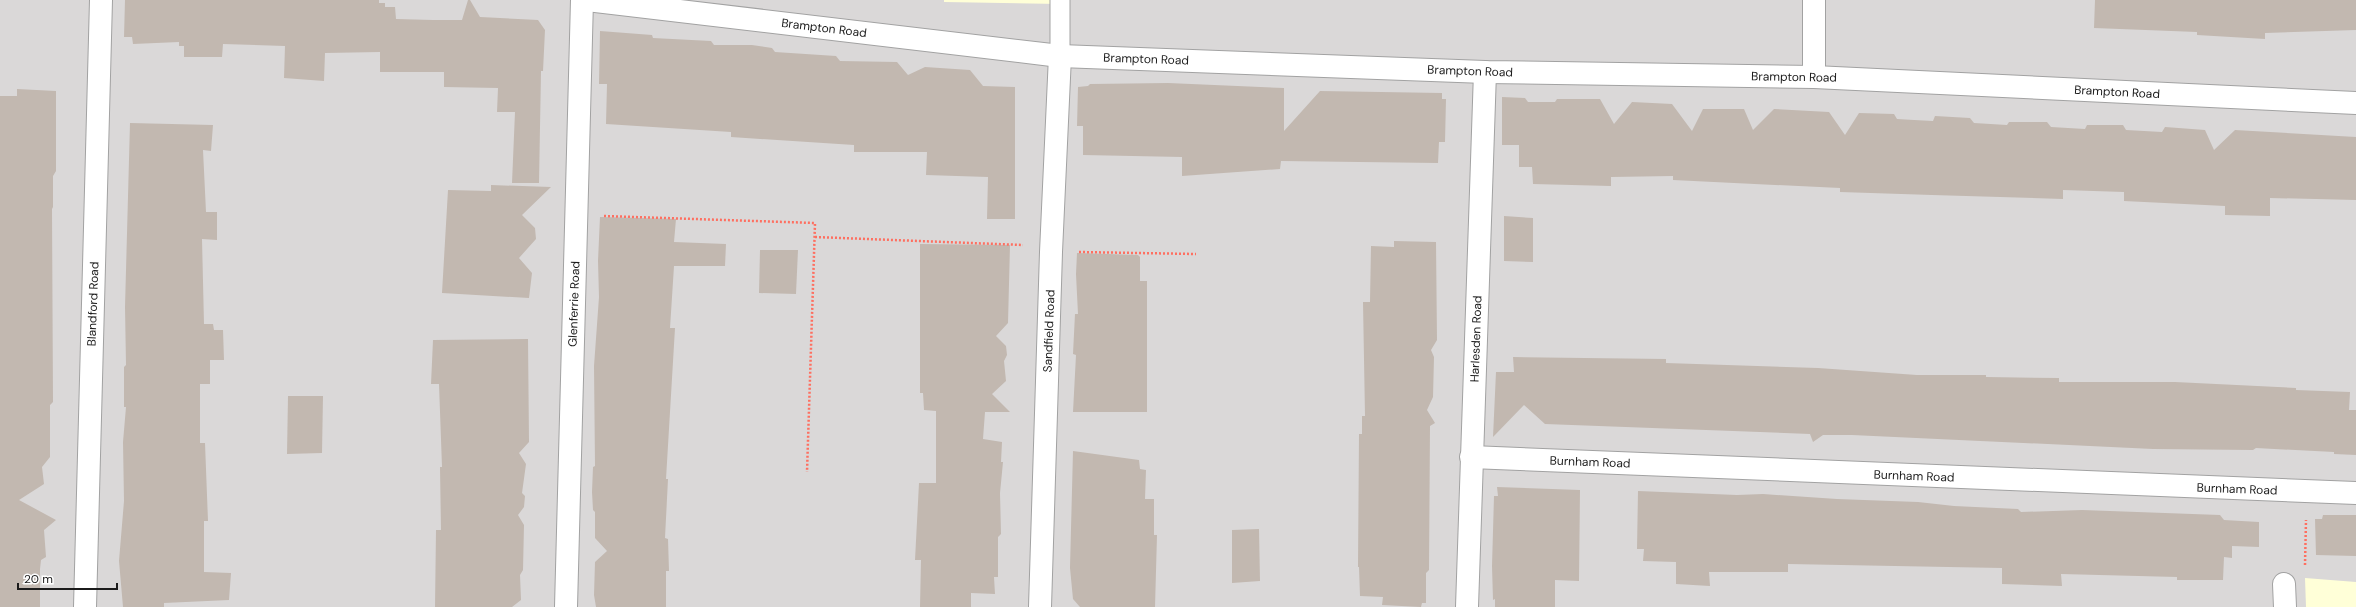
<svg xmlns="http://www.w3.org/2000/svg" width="2356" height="607" font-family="'DM Sans',sans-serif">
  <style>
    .residential { fill: #dad8d8 }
    .education { fill: #ffffd8 }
    .building { fill: #c2b8b0 }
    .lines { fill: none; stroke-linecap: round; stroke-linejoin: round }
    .lane-casing { stroke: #a2a2a2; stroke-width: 21 }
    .street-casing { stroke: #a2a2a2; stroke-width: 24 }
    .path { stroke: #fe6f60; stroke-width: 2.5; stroke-dasharray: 2 2; stroke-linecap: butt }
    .lane { stroke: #fff; stroke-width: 19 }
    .street { stroke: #fff; stroke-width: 22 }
    .labels { text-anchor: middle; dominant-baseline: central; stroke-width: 3; stroke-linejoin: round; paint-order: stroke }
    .street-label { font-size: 12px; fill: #1b1b1b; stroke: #fff }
  </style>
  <rect width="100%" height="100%" fill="#ede9e0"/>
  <!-- residential -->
  <rect class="residential" x="0" y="0" width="2356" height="607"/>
  <!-- education -->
  <g class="education">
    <polygon points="944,0 1060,0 1060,4 944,2"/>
    <polygon points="2305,578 2356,582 2356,607 2306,607"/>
  </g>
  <!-- building -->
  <g class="building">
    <polygon points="125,0 379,0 379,3 385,3 385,7 395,7 396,19 433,20 462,20 468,0 470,0 480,17 538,20 545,30 543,71 541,71 539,183 512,183 515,112 497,112 498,88 444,87 444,72 380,72 380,52 325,53 324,81 284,78 285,46 223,44 222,57 184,57 184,46 179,46 179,42 133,44 132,37 124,37"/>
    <polygon points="2095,0 2356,0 2356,30 2265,33 2265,39 2197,35 2197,32 2094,28"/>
    <polygon points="600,31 652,35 653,38 711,41 714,45 752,45 772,48 775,52 836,56 840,61 897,62 908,75 925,67 970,70 983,86 1015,87 1015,219 987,219 988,177 926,175 927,152 854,152 854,145 731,137 731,132 606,124 607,84 599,84"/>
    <polygon points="1168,83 1284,88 1284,131 1320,91 1442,93 1442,99 1446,99 1445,142 1439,142 1438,163 1281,161 1280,169 1182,176 1182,157 1083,155 1083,126 1077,126 1078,87 1088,86 1090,84"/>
    <polygon points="17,89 56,91 56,171 53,176 53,207 52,209 53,402 50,405 50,457 42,467 44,484 19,500 56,520 44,530 46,557 41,560 40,569 40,607 0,607 0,96 17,96"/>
    <polygon points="1502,97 1525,98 1528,102 1555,102 1557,99 1600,99 1614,124 1632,102 1672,104 1692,131 1703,109 1744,109 1753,130 1774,109 1829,112 1845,135 1859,113 1894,114 1897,119 1914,120 1933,121 1935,116 1970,118 1974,123 2007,125 2009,122 2047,122 2051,127 2085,129 2087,125 2123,125 2126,130 2162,132 2165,127 2205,130 2214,150 2235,130 2356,137 2356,200 2270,198 2270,216 2225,215 2225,206 2124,201 2124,192 2063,190 2063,199 1932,195 1840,192 1840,188 1673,180 1673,176 1611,177 1611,186 1533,184 1532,167 1519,167 1519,145 1502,145"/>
    <polygon points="130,123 213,125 211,151 203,150 206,212 217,212 217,240 202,239 204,324 213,324 214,330 223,330 224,360 210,360 210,384 200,384 200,443 205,443 208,521 204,521 204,572 231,573 229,600 164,603 164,607 123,607 119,561 124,501 123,442 126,407 124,407 124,367 126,365 125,307"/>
    <polygon points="491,185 551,187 522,215 535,228 536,239 519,258 532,273 529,298 442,293 448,190 491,191"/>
    <polygon points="1504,216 1533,218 1533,262 1504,261"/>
    <polygon points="600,217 676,219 674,242 726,244 725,266 674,266 670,328 675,328 666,479 668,479 665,538 668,539 669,571 666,571 666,607 596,607 594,595 595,562 607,551 595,538 595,512 593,510 592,492 593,467 595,466 594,366 599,297 598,261"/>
    <polygon points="1394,241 1436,242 1437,340 1431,350 1434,357 1433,397 1427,410 1435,423 1430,426 1429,570 1426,573 1426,603 1422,603 1421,607 1382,605 1383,597 1360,596 1359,567 1358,567 1359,434 1362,434 1362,416 1365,416 1363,302 1370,302 1371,246 1394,247"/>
    <polygon points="920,244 1010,245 1008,323 996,336 1006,346 1007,355 1004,361 1006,381 992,394 1010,412 985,412 983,439 1002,442 1001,462 1003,462 1000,493 1001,534 998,537 998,577 994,577 995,594 971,593 971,607 920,607 921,560 915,560 919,483 936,483 936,411 924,410 923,393 920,393"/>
    <polygon points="760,250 798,250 796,294 759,293"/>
    <polygon points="1077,253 1138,255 1140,257 1140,281 1147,281 1147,412 1073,412 1076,355 1073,354 1075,314 1078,314 1076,274"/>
    <polygon points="528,339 529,442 519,453 526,464 522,493 525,496 524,507 518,515 524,525 523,570 520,575 521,600 512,607 435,607 436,530 441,530 440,467 442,467 439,384 431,384 433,340"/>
    <polygon points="1513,357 1666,359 1666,363 1818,368 1917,375 1986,375 1986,377 2059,378 2059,382 2175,382 2296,388 2296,390 2350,392 2349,410 2356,410 2356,455 2334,454 2334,452 2256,448 2253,450 2153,449 1852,435 1823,435 1813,442 1810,434 1545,424 1524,405 1493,437 1496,372 1514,372"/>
    <polygon points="288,396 323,396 322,453 287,454"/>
    <polygon points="1073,451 1139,460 1140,469 1146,470 1145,499 1154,499 1154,535 1157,535 1155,607 1080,607 1073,599 1070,568"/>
    <polygon points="1497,487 1580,490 1579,581 1555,580 1555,607 1495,607 1495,599 1493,600 1492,566 1494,496 1498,496"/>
    <polygon points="1638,491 1737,495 1763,494 1837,499 1918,502 1954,506 2018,509 2021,512 2082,510 2220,515 2224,520 2259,522 2259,547 2232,546 2232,558 2224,557 2223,580 2177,580 2177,577 2061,574 2062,586 2002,584 2002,568 1788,564 1788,572 1709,572 1710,586 1676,584 1676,562 1643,561 1644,549 1637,549"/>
    <polygon points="2323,515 2356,515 2356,556 2316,555 2315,519 2322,519"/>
    <polygon points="1259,529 1260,581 1232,583 1232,530"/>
  </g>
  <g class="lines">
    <!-- lane casing -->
    <g class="lane-casing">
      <polyline id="lane" points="1060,0 1060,56"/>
    </g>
    <!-- street casing -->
    <g class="street-casing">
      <g id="street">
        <polyline points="587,0 1060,56 1485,72 1814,77 2356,103"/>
        <polyline points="1814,77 1814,0"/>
        <polyline points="1471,457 2356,493"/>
        <polyline points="2284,584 2285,607"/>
        <polyline points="85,607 101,0"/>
        <polyline points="566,607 582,0"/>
        <polyline points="1040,607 1051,252 1060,56"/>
        <polyline points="1467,607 1485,72"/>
      </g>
    </g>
    <!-- path -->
    <g class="path">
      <polyline points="604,216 815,223 807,472"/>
      <polyline points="815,237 1023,245"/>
      <polyline points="1079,252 1196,254"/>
      <polyline points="2305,565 2306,520"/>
    </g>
    <!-- lane -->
    <use href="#lane" class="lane"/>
    <!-- street -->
    <use href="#street" class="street"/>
  </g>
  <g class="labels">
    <!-- street labels -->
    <g class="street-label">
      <text transform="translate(824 28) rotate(7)">Brampton Road</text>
      <text transform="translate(1146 59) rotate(2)">Brampton Road</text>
      <text transform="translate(1470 71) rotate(2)">Brampton Road</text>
      <text transform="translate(1794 77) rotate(1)">Brampton Road</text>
      <text transform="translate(2117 92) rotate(3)">Brampton Road</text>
      <text transform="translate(93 304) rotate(-88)">Blandford Road</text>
      <text transform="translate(574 304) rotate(-88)">Glenferrie Road</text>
      <text transform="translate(1049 331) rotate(-88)">Sandfield Road</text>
      <text transform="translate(1476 339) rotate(-88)">Harlesden Road</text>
      <text transform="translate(1590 462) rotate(2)">Burnham Road</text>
      <text transform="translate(1914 476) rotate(2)">Burnham Road</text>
      <text transform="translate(2237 489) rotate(2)">Burnham Road</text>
    </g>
  </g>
  <!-- scale -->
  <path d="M18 583v6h99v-6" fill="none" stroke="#1b1b1b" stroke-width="2"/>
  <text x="24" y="583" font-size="12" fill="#1b1b1b" stroke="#ffffff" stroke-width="3" paint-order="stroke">20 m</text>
</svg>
